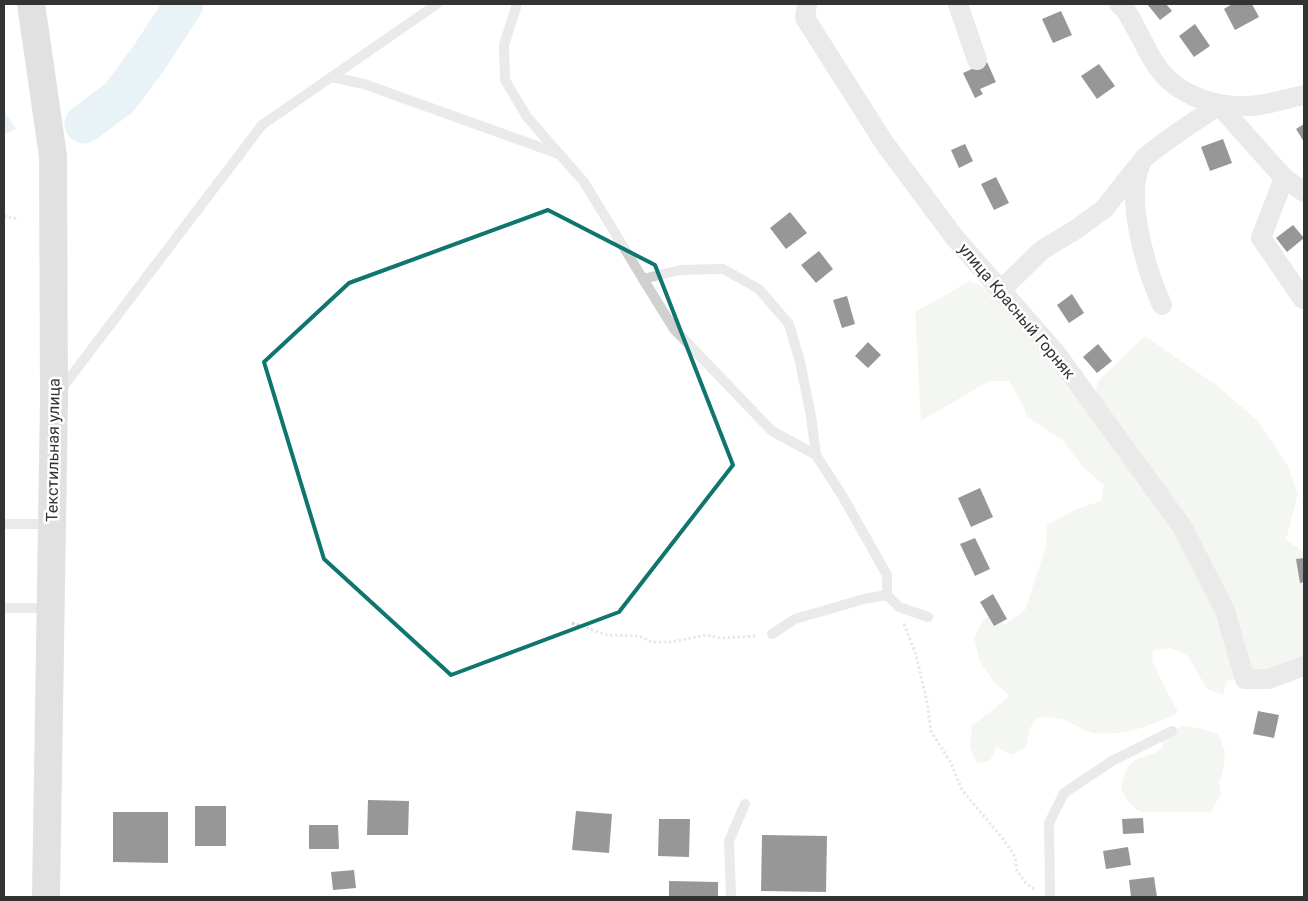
<svg xmlns="http://www.w3.org/2000/svg" width="1308" height="901" font-family="Roboto,sans-serif">
  <style>
    .green { fill: #e6ecdf }
    .water { fill: #cfe2ee }
    .lines { fill: none; stroke-linecap: round; stroke-linejoin: round }
    .river { stroke: #cfe2ee; stroke-width: 39 }
    .building { fill: #1a1a1a }
    .path { stroke: #cdcdcd; stroke-width: 3; stroke-dasharray: 2.5 2.5; stroke-linecap: butt }
    .lane { stroke: #d0d0d0; stroke-width: 10 }
    .street { stroke: #d0d0d0; stroke-width: 20 }
    .secondary { stroke: #bdbdbd; stroke-width: 28 }
    .marked { fill: none; stroke: #0f766e; stroke-width: 4; stroke-linejoin: round }
    .labels { text-anchor: middle; dominant-baseline: central; stroke-width: 5; stroke-linejoin: round; paint-order: stroke }
    .street-label { font-size: 16px; fill: #333; stroke: #fff }
  </style>
  <rect width="100%" height="100%" fill="#fff"/>
  <!-- green -->
  <g class="green">
    <path d="M970 281 987 289 1093 403 1098 381 1145 336 1216 385 1258 421 1287 464 1298 494 1286 540 1304 552V589L1302 591 1304 596V666L1227 681 1223 695 1207 689 1188 656 1171 648 1153 651 1152 660 1165 688 1178 712C1157 725 1114 739 1089 732 1081 729 1073 723 1065 720 1057 717 1047 718 1038 717L1030 728 1026 747 1011 755 997 747 990 760 977 764 970 747 972 726 1010 696 995 683 980 662 974 638 982 622 994 611 1004 625 1025 610 1046 546 1047 525 1074 510 1101 501 1104 485 1083 467 1062 440 1027 417 1023 405 1009 381H989L921 421 915 311C934 303 951 291 970 281Z"/>
    <path d="M1183 726 1199 728 1218 734 1225 751 1223 772 1219 783 1221 794 1211 812H1140L1131 805 1121 790C1123 777 1126 763 1140 758 1149 755 1155 754 1162 748V736Z"/>
  </g>
  <!-- water -->
  <polygon class="water" points="4,111 16,129 4,134"/>
  <g class="lines">
    <!-- river -->
    <polyline class="river" points="84,124 119,98 149,58 184,4"/>
  </g>
  <!-- building -->
  <g class="building">
    <polygon points="1147,4 1166,4 1172,11 1160,20"/>
    <polygon points="1232,4 1252,4 1259,17 1235,30 1224,9"/>
    <polygon points="1061,11 1072,35 1053,43 1042,19"/>
    <polygon points="1195,24 1210,46 1194,57 1179,36"/>
    <polygon points="987,62 996,82 980,89 983,94 975,98 963,73"/>
    <polygon points="1099,64 1115,86 1097,99 1081,76"/>
    <polygon points="1304,124 1304,142 1296,129"/>
    <polygon points="1223,139 1232,163 1210,171 1201,147"/>
    <polygon points="965,144 973,161 959,168 951,150"/>
    <polygon points="996,177 1009,203 994,210 981,184"/>
    <polygon points="790,212 807,233 786,249 770,228"/>
    <polygon points="1293,225 1304,238 1287,252 1276,238"/>
    <polygon points="819,251 833,269 816,283 801,265"/>
    <polygon points="1072,294 1084,313 1069,323 1057,305"/>
    <polygon points="847,296 855,324 842,328 833,300"/>
    <polygon points="868,342 881,355 868,368 855,356"/>
    <polygon points="1098,344 1112,361 1097,373 1083,357"/>
    <polygon points="980,488 993,517 971,527 958,498"/>
    <polygon points="975,538 990,569 975,576 960,544"/>
    <polygon points="1304,558 1304,582 1300,583 1296,559"/>
    <polygon points="993,594 1007,619 994,626 980,602"/>
    <polygon points="1258,711 1279,715 1274,738 1253,734"/>
    <polygon points="368,800 409,801 408,835 367,835"/>
    <rect x="195" y="806" width="31" height="40"/>
    <polygon points="576,811 612,814 609,853 572,850"/>
    <polygon points="113,812 168,812 168,863 113,862"/>
    <polygon points="1143,818 1144,833 1123,834 1122,819"/>
    <polygon points="659,819 690,819 689,857 658,856"/>
    <polygon points="309,825 338,825 339,849 309,849"/>
    <polygon points="762,835 827,836 826,892 761,891"/>
    <polygon points="1128,847 1131,865 1106,869 1103,851"/>
    <polygon points="354,870 356,888 333,890 331,872"/>
    <polygon points="1154,877 1157,897 1131,897 1129,880"/>
    <polygon points="669,881 718,882 718,897 669,897"/>
  </g>
  <g class="lines">
    <!-- path -->
    <g class="path">
      <polyline points="4,216 19,219"/>
      <polyline points="572,623 607,635 639,636 652,642 671,642 706,635 721,638 757,636"/>
      <polyline points="904,624 916,655 927,702 931,731 951,763 962,790 1004,840 1015,857 1017,871 1026,883 1035,890"/>
    </g>
    <!-- lane -->
    <g class="lane">
      <polyline points="517,4 504,45 505,80 527,117 584,182 643,279 680,270 723,269 759,289 789,324 800,362 811,416 816,455 843,497 887,575 887,595 899,607 928,617"/>
      <polyline points="332,77 364,84 559,154"/>
      <polyline points="643,279 674,329 772,431 816,455"/>
      <polyline points="59,392 262,125 437,4"/>
      <polyline points="4,524 51,524"/>
      <polyline points="4,608 50,608"/>
      <polyline points="772,634 795,619 864,599 887,595"/>
      <polyline points="731,897 729,841 745,804"/>
      <polyline points="1050,897 1049,823 1064,793 1112,761 1172,731"/>
    </g>
    <!-- street -->
    <g class="street">
      <polyline points="807,4 805,18 885,144 955,238 1056,353 1183,528 1225,611 1245,679 1269,679 1304,666"/>
      <polyline points="958,4 977,60"/>
      <path d="M1119 4 1126 11C1137 28 1145 48 1156 65 1178 98 1222 110 1259 105 1274 103 1289 98 1304 95"/>
      <polyline points="1284,178 1261,238 1303,299"/>
      <polyline points="1000,291 1042,250 1075,230 1104,209 1138,166"/>
      <path d="M1162 305C1147 272 1123 195 1142 161 1144 157 1150 154 1153 151 1174 134 1197 120 1219 105L1284 178 1304 192"/>
    </g>
    <!-- secondary -->
    <polyline class="secondary" points="31,4 53,156 54,399 46,897"/>
  </g>
  <!-- marked area -->
  <path d="M0 0H1308V901H0ZM548 210 655 265 733 465 619 612 451 675 324 559 264 362 349 283Z" fill="#fff" fill-opacity=".55" fill-rule="evenodd"/>
  <path class="marked" d="M548 210 655 265 733 465 619 612 451 675 324 559 264 362 349 283Z"/>
  <g class="labels">
    <!-- street labels -->
    <g class="street-label">
      <text transform="translate(1017 311) rotate(50)">улица Красный Горняк</text>
      <text transform="translate(53 450) rotate(-89)">Текстильная улица</text>
    </g>
  </g>
  <!-- border -->
  <rect width="1308" height="901" fill="none" stroke="#333333" stroke-width="10"/>
</svg>
